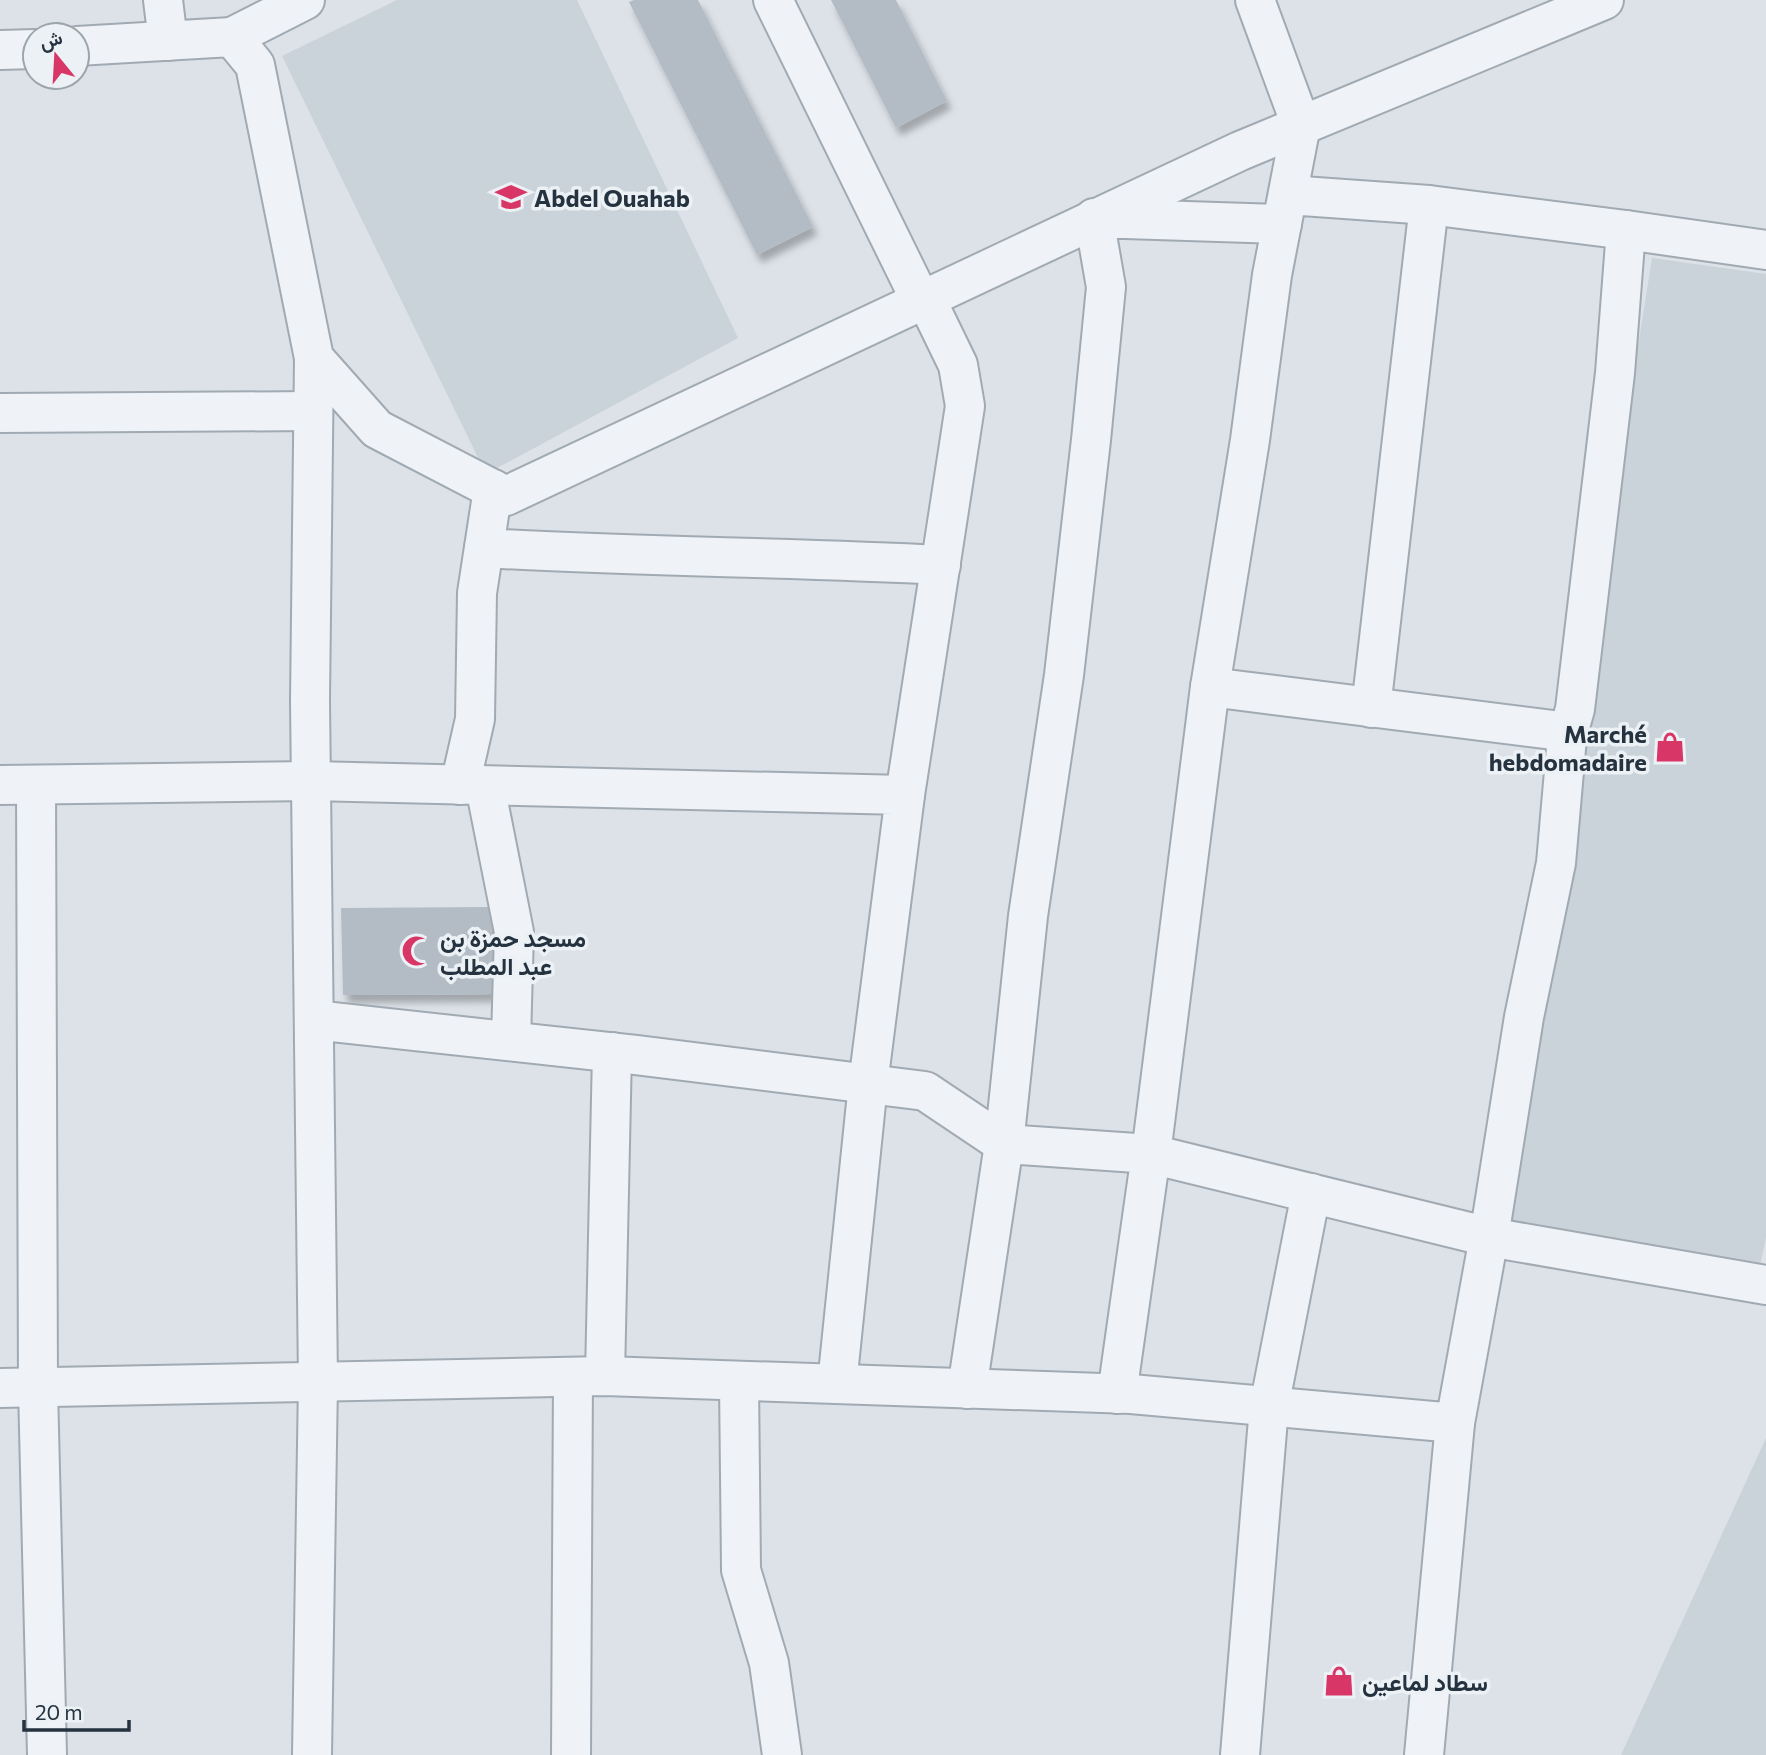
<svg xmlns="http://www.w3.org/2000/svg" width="1766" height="1755" font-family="Commissioner,Vazirmatn,sans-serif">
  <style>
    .built { fill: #cad2da }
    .building { fill: #b3bcc5; filter: url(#shadow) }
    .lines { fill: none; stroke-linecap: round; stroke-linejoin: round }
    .minor-casing { stroke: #a1aab2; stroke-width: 42 }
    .minor { stroke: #eff2f6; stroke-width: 38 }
    .labels { text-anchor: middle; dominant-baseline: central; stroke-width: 7; stroke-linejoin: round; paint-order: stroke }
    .poi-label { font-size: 24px; font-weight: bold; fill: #25323f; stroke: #ecf1f5; text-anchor: start }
  </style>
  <defs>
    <filter id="shadow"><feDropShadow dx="4.5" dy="8" stdDeviation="3.5" flood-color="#0004"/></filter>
  </defs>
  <rect width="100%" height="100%" fill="#dce2e8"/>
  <!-- built -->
  <g class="built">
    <polygon points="397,0 577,0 738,338 486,474 282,56"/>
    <polygon points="1652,258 1766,274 1766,1237 1760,1266 1500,1220"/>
    <polygon points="1766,1438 1766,1755 1621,1755"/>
  </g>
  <!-- building -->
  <g class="building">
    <polygon points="634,0 698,0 813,227 757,255 629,2"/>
    <polygon points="831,0 896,0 947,101 896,128"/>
    <polygon points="491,907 493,994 343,995 341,908"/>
  </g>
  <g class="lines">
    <!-- minor casing -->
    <g class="minor-casing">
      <g id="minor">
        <polyline points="163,0 168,41"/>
        <polyline points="773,0 920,299"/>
        <polyline points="1255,0 1301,125 1272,275 1250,440 1210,687 1151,1154 1489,1237 1524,1017 1556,863 1567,737 1575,709 1615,373 1626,230 1429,205 1288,195"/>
        <polyline points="232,37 305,0"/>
        <polyline points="77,46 232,37 255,65 314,358 377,429 506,496 1240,151 1604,0"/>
        <polyline points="0,50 35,49"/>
        <polyline points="1626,230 1766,250"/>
        <polyline points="0,413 313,411"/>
        <path d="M484 548C636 557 788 557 941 565"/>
        <polyline points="1210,687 1569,732"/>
        <polyline points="1371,708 1429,205"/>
        <polyline points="0,785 311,781 905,795 868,1084 837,1384"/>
        <polyline points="36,785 38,1388 47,1755"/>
        <polyline points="460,785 475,719 477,593 493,489"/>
        <polyline points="485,786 514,932 511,1041"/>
        <polyline points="905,795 965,406 958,365 925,297"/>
        <polyline points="314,1020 636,1055 925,1091 1004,1144 1028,916 1064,675 1091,440 1106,287 1094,218 1282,224"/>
        <polyline points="605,1376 612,1052"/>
        <polyline points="739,1381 741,1570 769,1663 782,1755"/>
        <polyline points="0,1388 605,1376 1131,1394 1455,1423 1489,1237 1766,1285"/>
        <polyline points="967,1389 1004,1144 1151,1154 1117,1394"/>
        <polyline points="312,1755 318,1382 310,701 314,358"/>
        <polyline points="571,1755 573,1377"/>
        <polyline points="1240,1755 1269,1407 1311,1193"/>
        <polyline points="1424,1755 1455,1423"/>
      </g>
    </g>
    <!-- minor -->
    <use href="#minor" class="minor"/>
  </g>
  <!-- icons -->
  <defs>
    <g id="school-bare" transform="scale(2.415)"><path d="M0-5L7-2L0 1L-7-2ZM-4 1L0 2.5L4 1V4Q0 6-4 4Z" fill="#d83666" stroke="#ecf1f5" stroke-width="2.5" paint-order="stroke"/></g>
    <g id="shop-bare" transform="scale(2.415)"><path d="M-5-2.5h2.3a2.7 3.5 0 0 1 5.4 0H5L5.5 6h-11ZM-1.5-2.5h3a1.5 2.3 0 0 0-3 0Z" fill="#d83666" stroke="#ecf1f5" stroke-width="2.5" paint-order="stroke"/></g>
    <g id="mosque-bare" transform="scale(2.415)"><path d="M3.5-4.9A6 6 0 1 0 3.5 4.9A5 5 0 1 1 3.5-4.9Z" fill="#d83666" stroke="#ecf1f5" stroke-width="2.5" paint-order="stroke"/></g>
  </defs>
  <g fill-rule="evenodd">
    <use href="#school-bare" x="511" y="197"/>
    <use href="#shop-bare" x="1670" y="747"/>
    <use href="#mosque-bare" x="417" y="951"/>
    <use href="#shop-bare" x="1339" y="1681"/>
  </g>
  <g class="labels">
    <!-- poi labels -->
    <g class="poi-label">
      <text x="534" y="197">Abdel Ouahab</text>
      <text x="1647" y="733" text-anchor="end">Marché<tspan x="1647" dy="28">hebdomadaire</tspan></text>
      <text x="440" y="937">مسجد حمزة بن<tspan x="440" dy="28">عبد المطلب</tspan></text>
      <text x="1362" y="1681">سطاد لماعين</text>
    </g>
  </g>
  <!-- north arrow -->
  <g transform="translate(56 56) rotate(342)"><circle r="33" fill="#ecf1f5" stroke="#9ca5ac" stroke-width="2"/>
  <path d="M0-5L12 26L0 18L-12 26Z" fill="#d83666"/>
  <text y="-10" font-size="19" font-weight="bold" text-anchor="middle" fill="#25323f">ش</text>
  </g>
  <!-- scale -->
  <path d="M24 1720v10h105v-10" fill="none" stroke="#25323f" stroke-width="3.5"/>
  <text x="35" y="1720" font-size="21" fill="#25323f" stroke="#ecf1f5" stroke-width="5" paint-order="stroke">20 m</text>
</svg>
